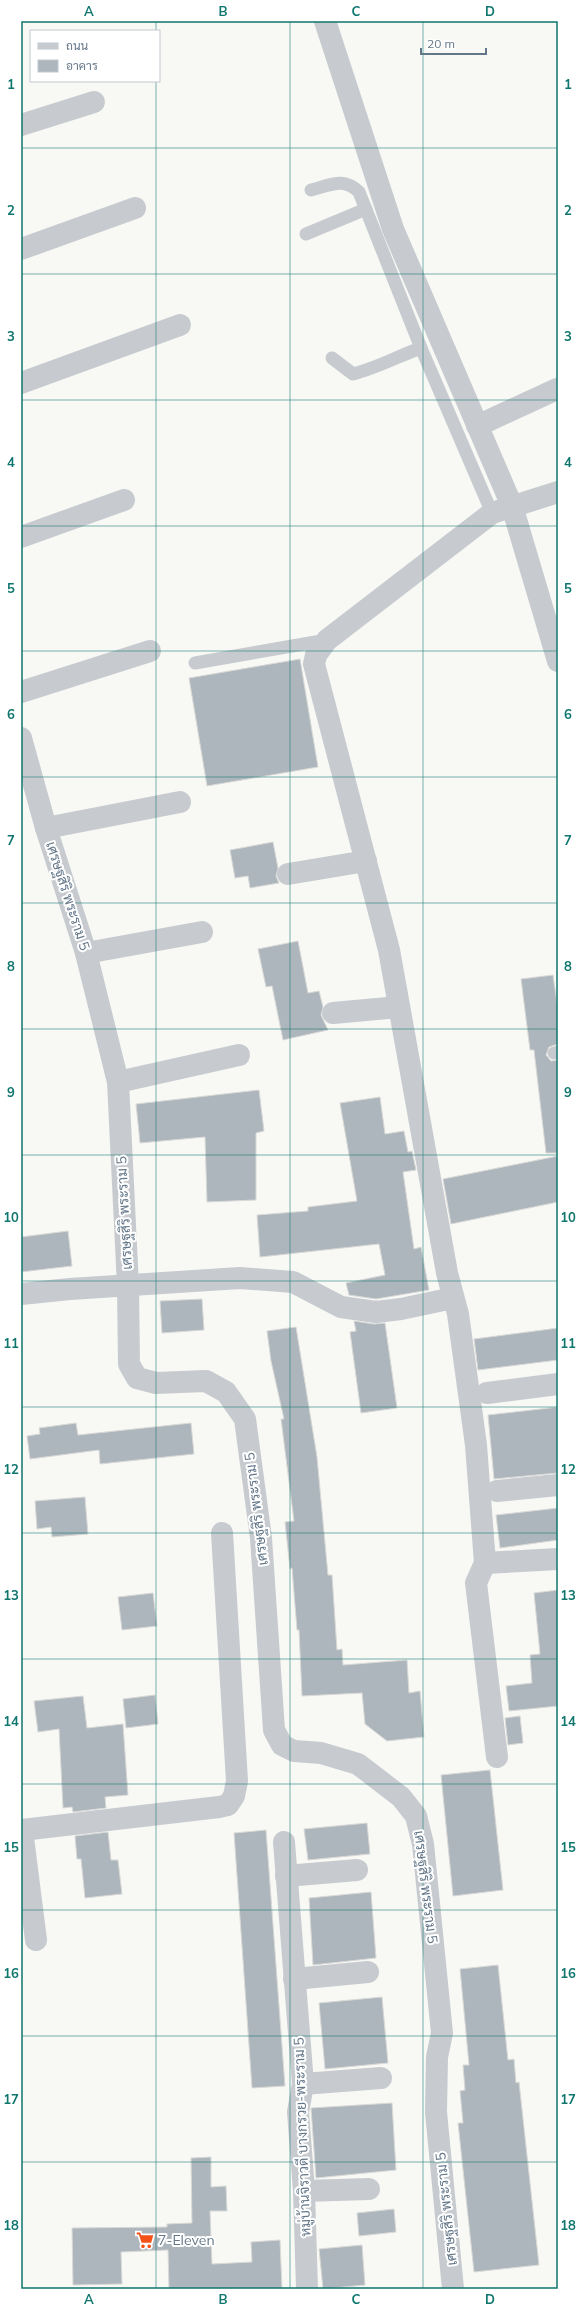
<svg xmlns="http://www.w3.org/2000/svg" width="579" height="2310" font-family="Mulish,Sarabun,sans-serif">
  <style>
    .building { fill: #aeb6bd; stroke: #d9dad7 }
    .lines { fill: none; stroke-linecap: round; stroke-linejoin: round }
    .service { stroke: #c7cbcf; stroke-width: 13 }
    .minor { stroke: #c7cbcf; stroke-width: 22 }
    .grid { fill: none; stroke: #0f766e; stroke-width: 1; stroke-opacity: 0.55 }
    .labels { text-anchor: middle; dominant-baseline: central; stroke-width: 4; stroke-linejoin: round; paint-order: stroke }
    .street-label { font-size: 14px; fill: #647789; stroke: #fff }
    .poi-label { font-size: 14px; fill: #647789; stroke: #fff; text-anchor: start }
    .neatline { fill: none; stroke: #0f766e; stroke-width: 1.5 }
    .grid-label { font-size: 13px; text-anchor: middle; font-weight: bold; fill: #0f766e }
  </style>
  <rect width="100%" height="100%" fill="#f8f8f5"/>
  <!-- building -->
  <g class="building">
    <polygon points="300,659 318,767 207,786 189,678"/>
    <polygon points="273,842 278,868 276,876 279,883 250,888 248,876 235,878 230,850"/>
    <polygon points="298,941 308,993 319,991 323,1007 321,1015 328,1030 283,1040 272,986 266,987 258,949"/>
    <polygon points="553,975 558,1010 558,1044 549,1047 546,1055 551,1061 558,1060 558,1153 546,1153 534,1050 530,1050 521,979"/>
    <polygon points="259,1090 264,1131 256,1133 256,1200 207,1202 205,1137 140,1143 136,1104"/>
    <polygon points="380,1097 385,1134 404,1131 408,1152 412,1151 416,1170 403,1172 414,1249 421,1247 429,1290 376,1299 349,1295 346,1283 385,1275 379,1244 260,1257 257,1215 308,1211 308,1207 357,1201 340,1103"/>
    <polygon points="558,1156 558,1202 451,1224 443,1179"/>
    <polygon points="68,1231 72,1266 21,1272 21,1237"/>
    <polygon points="202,1299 204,1330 162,1333 160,1301"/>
    <polygon points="354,1321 374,1324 385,1323 397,1408 361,1413 350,1332 356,1331"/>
    <polygon points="296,1327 317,1457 328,1575 332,1575 337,1650 342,1649 343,1665 407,1660 409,1693 420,1691 424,1737 387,1741 365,1724 362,1693 302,1696 299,1630 297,1630 292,1568 290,1569 285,1522 294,1521 281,1419 284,1419 271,1361 267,1331"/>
    <polygon points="558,1328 558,1360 478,1370 474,1339"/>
    <polygon points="558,1407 558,1473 494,1479 488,1415"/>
    <polygon points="76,1423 78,1435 191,1423 194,1454 100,1464 99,1450 30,1459 27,1436 40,1434 39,1428"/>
    <polygon points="85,1497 88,1534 52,1537 51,1527 37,1529 35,1501"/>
    <polygon points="558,1508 558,1540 500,1548 496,1515"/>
    <polygon points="558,1590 558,1706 509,1711 506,1686 532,1683 530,1655 540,1654 534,1593"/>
    <polygon points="153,1593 157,1626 122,1630 118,1597"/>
    <polygon points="155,1695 158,1724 126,1728 123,1699"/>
    <polygon points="83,1696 87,1728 123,1724 128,1795 105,1797 106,1808 73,1812 72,1807 63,1808 59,1729 38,1732 34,1701"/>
    <polygon points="520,1716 523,1743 508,1745 505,1718"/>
    <polygon points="490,1770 503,1890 453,1896 441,1775"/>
    <polygon points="367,1823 370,1854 308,1860 304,1829"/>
    <polygon points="266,1830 285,2086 252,2088 234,1833"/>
    <polygon points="108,1832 111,1860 118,1860 122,1894 85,1898 81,1859 77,1859 75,1836"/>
    <polygon points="371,1892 376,1958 313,1965 309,1898"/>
    <polygon points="498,1965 508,2060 514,2059 516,2083 519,2082 539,2265 474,2272 458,2123 463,2123 460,2091 465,2090 463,2065 469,2065 460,1969"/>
    <polygon points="382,1997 388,2063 325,2069 319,2003"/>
    <polygon points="392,2103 396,2170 316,2178 311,2108"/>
    <polygon points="211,2157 211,2187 226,2186 227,2211 210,2211 212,2264 252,2262 251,2242 280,2240 282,2289 169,2289 168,2250 121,2252 122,2284 73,2285 72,2228 167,2227 167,2224 192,2223 191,2158"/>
    <polygon points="394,2209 396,2232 359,2236 357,2213"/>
    <polygon points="362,2245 365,2285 323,2289 319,2249"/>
  </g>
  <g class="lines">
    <!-- service -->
    <g class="service">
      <path d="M311 190C331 185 343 177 359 192L421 348 492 513"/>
      <polyline points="306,234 366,209"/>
      <path d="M332 358 353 374C377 368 398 356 421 348"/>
      <polyline points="195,663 327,640"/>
      <polyline points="554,1053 558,1052"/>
    </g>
    <!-- minor -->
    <g class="minor">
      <polyline points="325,21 393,229 512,506 558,661"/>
      <polyline points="21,125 94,102"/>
      <polyline points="21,249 135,208"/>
      <polyline points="21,383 180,325"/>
      <polyline points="477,426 557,389"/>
      <polyline points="21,537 124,500"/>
      <polyline points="21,692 150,651"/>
      <polyline points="21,738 46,828 86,953 118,1082 128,1286 129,1364 137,1378 156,1383 206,1381 226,1392 245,1419 261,1538 274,1730 282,1745 294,1751 321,1753 358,1764 401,1797 416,1816 423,1844 442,2033 437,2057 436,2112 453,2289"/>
      <polyline points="46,828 180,802"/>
      <polyline points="288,874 366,861"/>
      <polyline points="86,953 202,932"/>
      <polyline points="333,1013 399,1007"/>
      <polyline points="118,1082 239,1055"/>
      <polyline points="21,1294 70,1289 240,1278 293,1282 341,1307 376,1312 401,1309 453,1298"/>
      <polyline points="487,1393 558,1384"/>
      <polyline points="497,1491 558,1485"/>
      <polyline points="485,1563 558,1559"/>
      <polyline points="497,1757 476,1583 485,1563 476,1445 458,1314 447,1273 389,950 314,664 316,655 327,640 492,513 558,492"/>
      <polyline points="284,1842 303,2084 298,2112 304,2191 307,2289"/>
      <polyline points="286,1876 357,1870"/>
      <polyline points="36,1940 22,1830 219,1807 228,1805 234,1796 237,1781 222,1533"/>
      <polyline points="294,1979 368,1972"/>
      <polyline points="303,2084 381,2078"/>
      <polyline points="304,2191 369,2189"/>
    </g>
  </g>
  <!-- grid -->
  <path class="grid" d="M156 21V31M290 21V2289M423 21V2289M156 81V2289M21 148H558M21 274H558M21 400H558M21 526H558M21 651H558M21 777H558M21 903H558M21 1029H558M21 1155H558M21 1281H558M21 1407H558M21 1533H558M21 1659H558M21 1784H558M21 1910H558M21 2036H558M21 2162H558"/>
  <!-- icons -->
  <defs>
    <g id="supermarket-bare" transform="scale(1.38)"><path d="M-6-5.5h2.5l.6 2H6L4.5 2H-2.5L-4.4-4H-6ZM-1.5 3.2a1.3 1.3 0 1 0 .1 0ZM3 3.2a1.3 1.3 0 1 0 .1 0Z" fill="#f45218" stroke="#fff" stroke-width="2.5" paint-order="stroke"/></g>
  </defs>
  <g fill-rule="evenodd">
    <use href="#supermarket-bare" x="145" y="2240"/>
  </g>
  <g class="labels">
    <!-- street labels -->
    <g class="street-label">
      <text transform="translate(68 896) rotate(72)">เศรษฐสิริ พระราม 5</text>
      <text transform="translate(124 1213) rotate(-93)">เศรษฐสิริ พระราม 5</text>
      <text transform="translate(256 1509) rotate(-97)">เศรษฐสิริ พระราม 5</text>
      <text transform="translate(426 1887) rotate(83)">เศรษฐสิริ พระราม 5</text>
      <text transform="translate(302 2137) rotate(-92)">หมู่บ้านจิราวดี บางกรวย-พระราม 5</text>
      <text transform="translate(446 2209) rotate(-96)">เศรษฐสิริ พระราม 5</text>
    </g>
    <!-- poi labels -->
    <g class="poi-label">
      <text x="158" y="2240">7-Eleven</text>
    </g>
  </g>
  <!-- border -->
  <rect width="579" height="2310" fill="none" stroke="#ffffff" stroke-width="44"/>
  <!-- legend -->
  <rect x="30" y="30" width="130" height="52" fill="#ffffff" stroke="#c1c9d0"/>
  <rect x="38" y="43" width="20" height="6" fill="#c7cbcf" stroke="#c1c9d0"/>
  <text x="66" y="50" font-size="12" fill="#647789">ถนน</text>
  <rect x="38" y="60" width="20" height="12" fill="#aeb6bd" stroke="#c1c9d0"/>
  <text x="66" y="70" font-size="12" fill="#647789">อาคาร</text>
  <!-- scale -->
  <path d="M421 48v6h65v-6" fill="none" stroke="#647789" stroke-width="2"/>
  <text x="427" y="48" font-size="12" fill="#647789" stroke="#ffffff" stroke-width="3" paint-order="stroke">20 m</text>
  <rect x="22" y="22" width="535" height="2266" class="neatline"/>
  <g class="grid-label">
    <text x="89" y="16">A</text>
    <text x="223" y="16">B</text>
    <text x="356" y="16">C</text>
    <text x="490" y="16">D</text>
    <text x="11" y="89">1</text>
    <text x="568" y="89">1</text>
    <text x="11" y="215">2</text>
    <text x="568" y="215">2</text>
    <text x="11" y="341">3</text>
    <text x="568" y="341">3</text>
    <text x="11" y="467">4</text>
    <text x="568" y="467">4</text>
    <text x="11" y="593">5</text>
    <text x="568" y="593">5</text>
    <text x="11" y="719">6</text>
    <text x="568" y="719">6</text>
    <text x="11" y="845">7</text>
    <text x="568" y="845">7</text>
    <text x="11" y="971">8</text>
    <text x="568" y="971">8</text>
    <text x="11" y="1097">9</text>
    <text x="568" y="1097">9</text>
    <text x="11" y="1222">10</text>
    <text x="568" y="1222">10</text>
    <text x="11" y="1348">11</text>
    <text x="568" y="1348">11</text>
    <text x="11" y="1474">12</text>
    <text x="568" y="1474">12</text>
    <text x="11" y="1600">13</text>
    <text x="568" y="1600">13</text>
    <text x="11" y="1726">14</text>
    <text x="568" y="1726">14</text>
    <text x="11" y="1852">15</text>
    <text x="568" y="1852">15</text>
    <text x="11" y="1978">16</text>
    <text x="568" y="1978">16</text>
    <text x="11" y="2104">17</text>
    <text x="568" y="2104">17</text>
    <text x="11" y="2230">18</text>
    <text x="568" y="2230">18</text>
    <text x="89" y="2304">A</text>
    <text x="223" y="2304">B</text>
    <text x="356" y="2304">C</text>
    <text x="490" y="2304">D</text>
  </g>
</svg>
